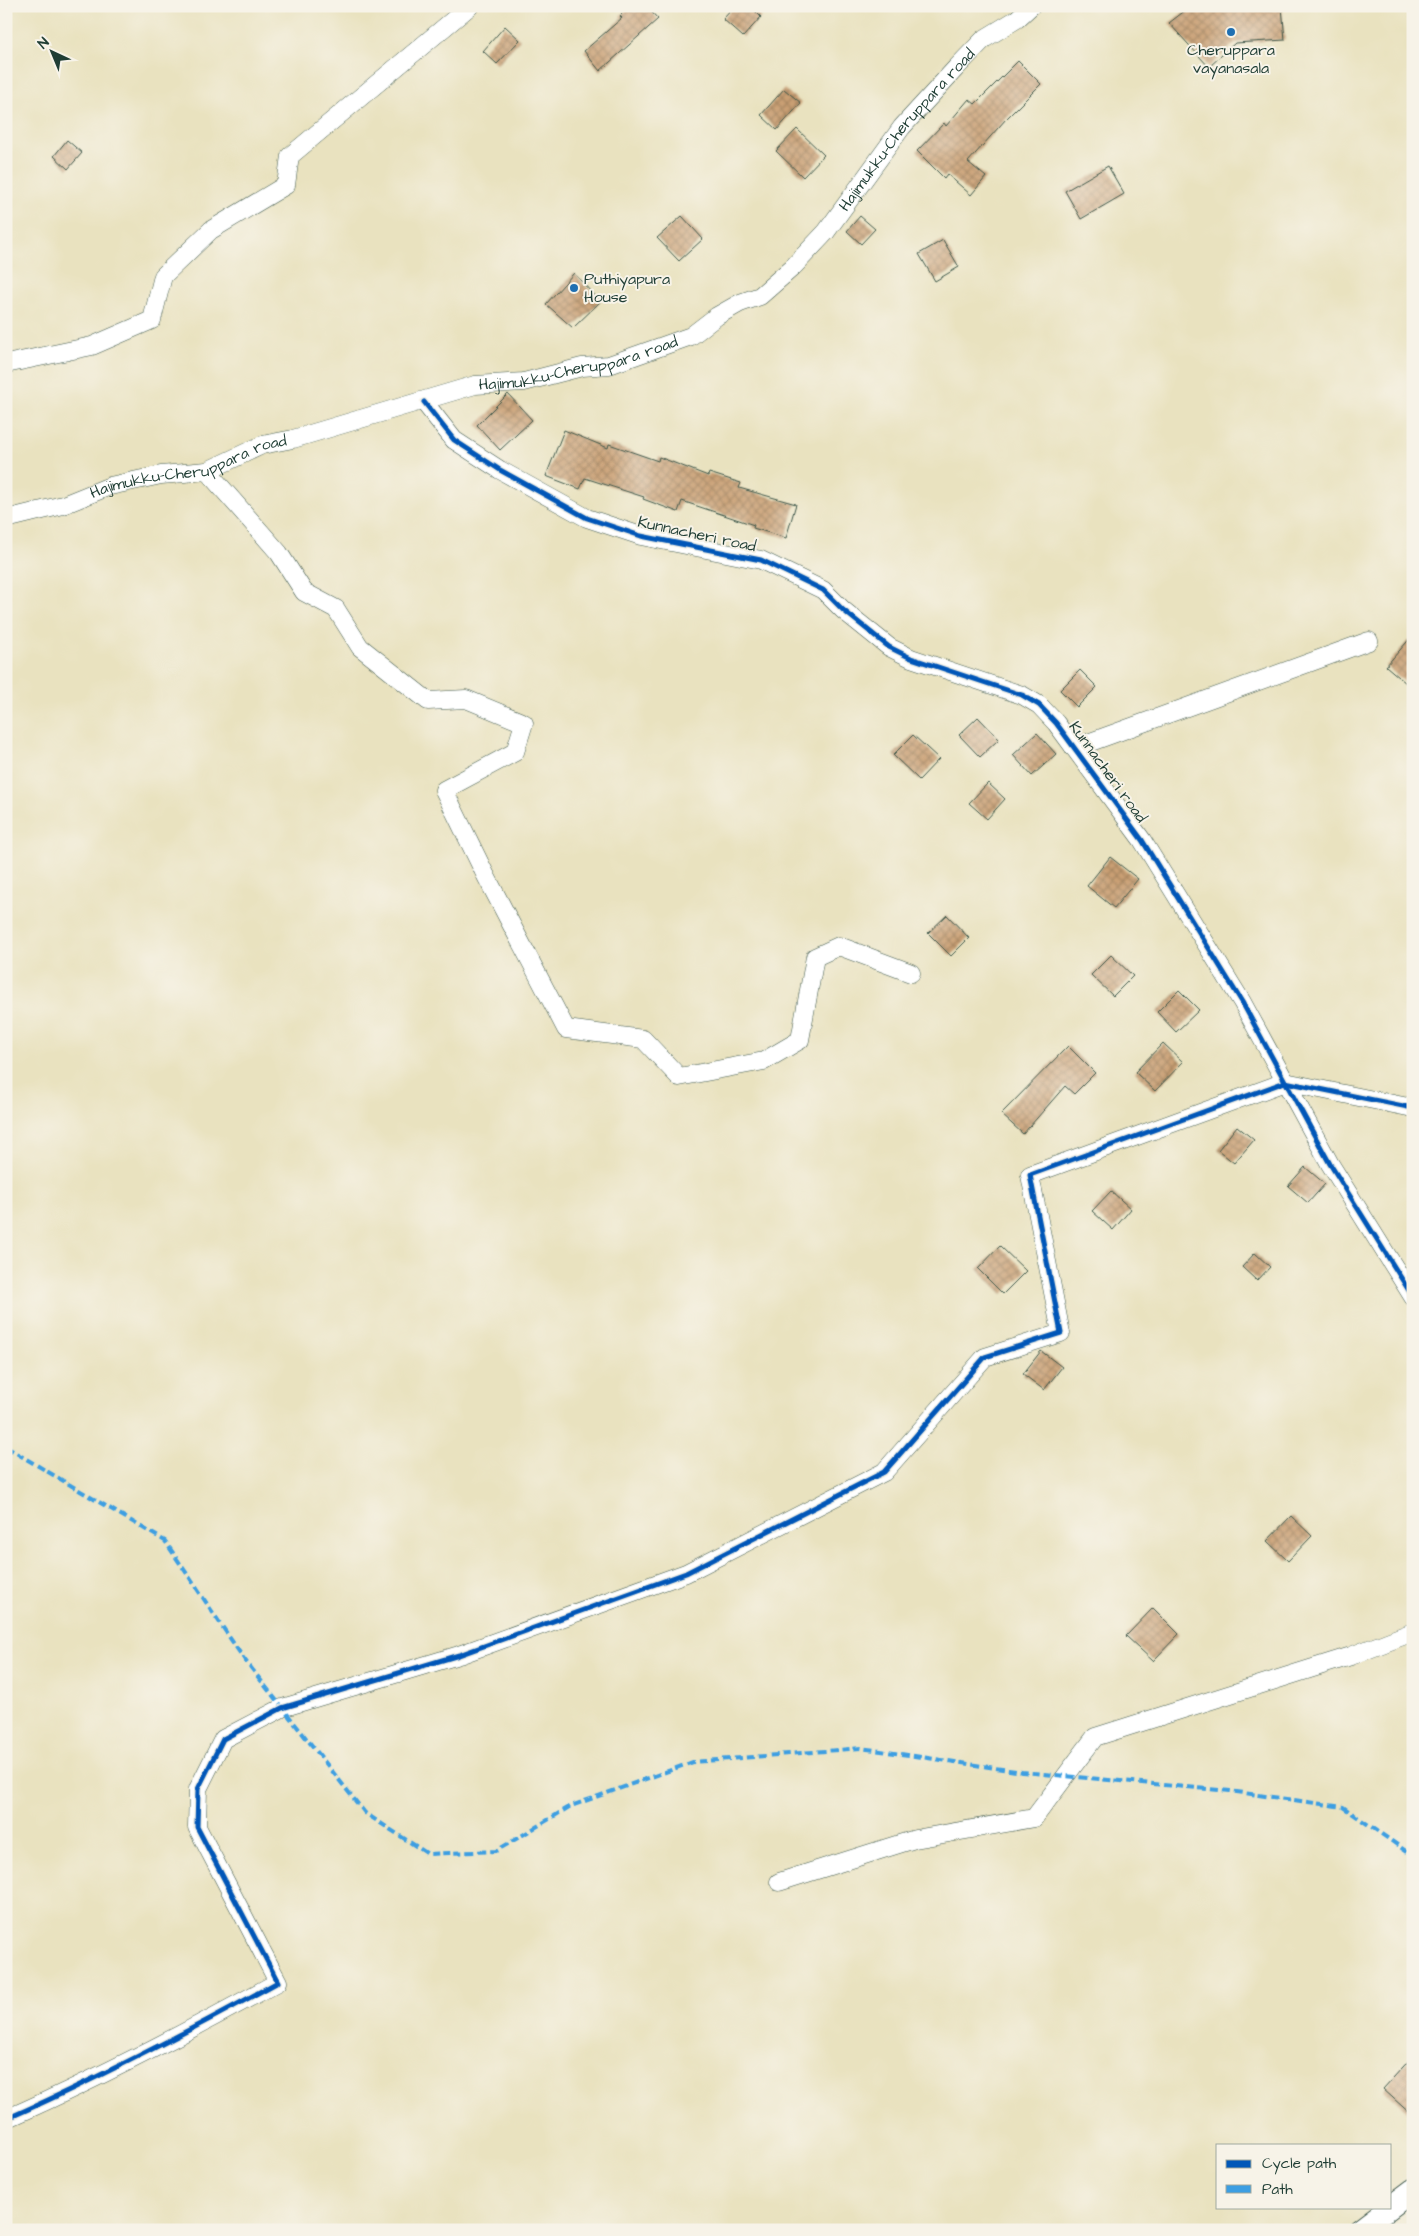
<svg xmlns="http://www.w3.org/2000/svg" width="1419" height="2236" font-family="'Architects Daughter',sans-serif">
  <style>
    .building { fill: url(#building-cross-hatch) }
    .lines { fill: none; stroke-linecap: round; stroke-linejoin: round }
    .minor-casing { stroke: #3d5649; stroke-width: 19 }
    .tertiary-casing { stroke: #3d5649; stroke-width: 24 }
    .minor { stroke: #fff; stroke-width: 18 }
    .tertiary { stroke: #fff; stroke-width: 22 }
    .quiet { stroke: #3c9ee2; stroke-width: 4; stroke-dasharray: 8 4; stroke-linecap: butt }
    .cycleway-casing { stroke: #f7f3e8; stroke-width: 8 }
    .cycleway { stroke: #0057b8; stroke-width: 5 }
    .poi-dot { fill: #1f6fb2; stroke: #f7f3e8; stroke-width: 2 }
    .labels { text-anchor: middle; dominant-baseline: central; stroke-width: 4; stroke-linejoin: round; paint-order: stroke }
    .poi-label { font-size: 16px; fill: #1f3d34; stroke: #f7f3e8 }
    .street-label { font-size: 16px; fill: #1f3d34; stroke: #f7f3e8 }
  </style>
  <defs>
    <pattern id="building-cross-hatch" width="8" height="8" patternUnits="userSpaceOnUse" patternTransform="scale(1.25)"><rect width="8" height="8" fill="#c99f73"/><path d="M0 0l8 8M0 8l8-8" fill="none" stroke="#a3835f"/></pattern>
  </defs>
  <rect width="100%" height="100%" fill="#f7f3e8"/>
  <filter id="ink" filterUnits="userSpaceOnUse"><feTurbulence type="fractalNoise" baseFrequency=".02" numOctaves="2"/><feDisplacementMap in="SourceGraphic" scale="10" xChannelSelector="R" yChannelSelector="G"/><feConvolveMatrix kernelMatrix="1 2 1 2 8 2 1 2 1" color-interpolation-filters="sRGB"/></filter>
  <filter id="wash" filterUnits="userSpaceOnUse"><feTurbulence type="fractalNoise" baseFrequency=".0096" numOctaves="4" result="noise"/><feDisplacementMap in="SourceGraphic" scale="20" xChannelSelector="R" yChannelSelector="G"/><feGaussianBlur stdDeviation="1.12" result="paint"/><feColorMatrix in="noise" values="0 0 0 0 0 0 0 0 0 0 0 0 0 0 0 0 0 1.4 0 .05"/><feComposite in="paint" operator="in"/></filter>
  <g filter="url(#wash)">
    <rect width="100%" height="100%" fill="#e9e2bf"/>
    <g id="blocks">
      <!-- building -->
      <g class="building">
        <polygon points="630,6 646,6 658,19 600,71 584,51 622,18 620,16"/>
        <polygon points="735,6 750,6 761,17 743,37 723,19"/>
        <polygon points="1191,6 1282,7 1285,40 1235,43 1209,67 1169,23"/>
        <polygon points="505,26 520,40 497,64 483,51"/>
        <polygon points="1018,61 1041,84 1006,119 968,162 986,177 971,195 947,174 944,178 917,151 944,123 946,126 969,99 975,104"/>
        <polygon points="784,89 801,103 777,130 761,115"/>
        <polygon points="797,129 824,155 803,177 776,151"/>
        <polygon points="67,140 82,153 68,169 54,156"/>
        <polygon points="1108,166 1124,194 1081,219 1065,191"/>
        <polygon points="682,216 703,239 679,261 657,238"/>
        <polygon points="860,216 875,229 861,244 847,231"/>
        <polygon points="943,240 959,267 935,281 919,254"/>
        <polygon points="574,273 600,302 573,328 546,304"/>
        <polygon points="508,394 532,420 500,450 477,425"/>
        <polygon points="564,430 608,448 609,444 658,461 659,457 708,476 709,473 741,483 739,488 796,504 786,538 753,528 754,525 682,501 678,512 643,499 644,497 585,478 580,489 546,476"/>
        <polygon points="1413,635 1413,689 1386,666"/>
        <polygon points="1080,670 1097,687 1077,707 1060,690"/>
        <polygon points="978,717 999,739 980,757 959,735"/>
        <polygon points="1037,733 1056,754 1032,776 1013,755"/>
        <polygon points="913,735 939,759 919,780 893,755"/>
        <polygon points="988,783 1005,799 987,819 969,803"/>
        <polygon points="1110,857 1138,879 1114,908 1087,886"/>
        <polygon points="947,915 969,938 951,956 928,933"/>
        <polygon points="1111,955 1133,976 1113,996 1091,975"/>
        <polygon points="1179,990 1199,1010 1176,1032 1157,1012"/>
        <polygon points="1163,1043 1183,1062 1155,1091 1135,1072"/>
        <polygon points="1068,1046 1095,1073 1074,1094 1065,1086 1023,1134 1001,1114"/>
        <polygon points="1237,1126 1254,1140 1234,1163 1218,1150"/>
        <polygon points="1305,1167 1325,1184 1308,1203 1288,1186"/>
        <polygon points="1111,1191 1131,1209 1113,1230 1092,1211"/>
        <polygon points="1000,1246 1026,1271 1003,1294 978,1269"/>
        <polygon points="1255,1253 1270,1267 1257,1281 1242,1267"/>
        <polygon points="1041,1351 1062,1367 1044,1390 1023,1374"/>
        <polygon points="1291,1516 1312,1536 1288,1561 1267,1541"/>
        <polygon points="1153,1608 1179,1634 1153,1661 1126,1636"/>
        <polygon points="1413,2056 1413,2116 1383,2089"/>
      </g>
    </g>
  </g>
  <g filter="url(#ink)">
    <use href="#blocks" fill-opacity="0" stroke="#3d5649" stroke-width="1"/>
    <g class="lines">
      <!-- minor casing -->
      <g class="minor-casing">
        <g id="minor">
          <polyline points="6,364 92,346 152,320 163,276 211,230 286,185 290,156 470,6"/>
          <polyline points="424,402 454,440 500,470 587,518 641,536 761,560 823,590 843,610 889,647 911,658 1022,695 1039,705 1056,723 1142,840 1242,1002 1330,1164 1413,1297"/>
          <polyline points="207,471 279,553 304,592 336,609 360,647 428,701 466,699 524,723 515,752 444,790 486,876 566,1029 643,1039 679,1077 764,1061 800,1040 815,957 839,946 911,973"/>
          <path id="s1" d="M6 519 63 505 110 486 161 475 207 471 262 445 293 439 475 385 524 382 582 367 609 365 691 336 717 316 740 303 760 296 793 267 826 232 902 127 956 68 984 39 1017 19 1031 6"/>
          <polyline points="1074,748 1369,641"/>
          <polyline points="779,1882 915,1839 1034,1818 1095,1737 1351,1656 1413,1632"/>
          <path d="M6 2119C100 2078 189 2031 278 1982L197 1827 198 1789 223 1739 282 1708 459 1655 686 1573 884 1472 985 1357 1061 1333 1030 1175 1285 1082 1408 1107 1413 1104"/>
        </g>
      </g>
      <!-- tertiary casing -->
      <g class="tertiary-casing">
        <polyline id="tertiary" points="1360,2230 1413,2190"/>
      </g>
      <!-- minor -->
      <use href="#minor" class="minor"/>
      <!-- tertiary -->
      <use href="#tertiary" class="tertiary"/>
      <!-- quiet -->
      <polyline class="quiet" points="6,1447 165,1541 244,1659 365,1813 428,1854 496,1851 571,1806 693,1762 861,1748 1022,1772 1230,1791 1343,1807 1413,1856"/>
      <!-- cycleway casing -->
      <g class="cycleway-casing">
        <g id="cycleway">
          <polyline points="424,402 454,440 500,470 587,518 641,536 761,560 823,590 843,610 889,647 911,658 1022,695 1039,705 1056,723 1142,840 1242,1002 1330,1164 1413,1297"/>
          <path d="M6 2119C100 2078 189 2031 278 1982L197 1827 198 1789 223 1739 282 1708 459 1655 686 1573 884 1472 985 1357 1061 1333 1030 1175 1285 1082 1408 1107 1413 1104"/>
        </g>
      </g>
      <!-- cycleway -->
      <use href="#cycleway" class="cycleway"/>
    </g>
  </g>
  <!-- markers -->
  <g class="poi-dot">
    <circle cx="1231" cy="32" r="5"/>
    <circle cx="574" cy="288" r="5"/>
  </g>
  <g class="labels">
    <!-- poi labels -->
    <g class="poi-label">
      <text x="1231" y="50">Cheruppara<tspan x="1231" dy="18">vayanasala</tspan></text>
      <text x="584" y="279" text-anchor="start">Puthiyapura<tspan x="584" dy="18">House</tspan></text>
    </g>
    <!-- street labels -->
    <g class="street-label">
      <text stroke="none"><textPath href="#s1" startOffset="1016">Hajimukku-Cheruppara road</textPath></text>
      <text stroke="none"><textPath href="#s1" startOffset="596">Hajimukku-Cheruppara road</textPath></text>
      <text stroke="none"><textPath href="#s1" startOffset="191">Hajimukku-Cheruppara road</textPath></text>
      <text transform="translate(697 534) rotate(12)">Kunnacheri road</text>
      <text transform="translate(1108 772) rotate(54)">Kunnacheri road</text>
    </g>
  </g>
  <!-- margin -->
  <rect width="1419" height="2236" fill="none" stroke="#f7f3e8" stroke-width="25"/>
  <!-- legend -->
  <rect x="1216" y="2144" width="175" height="65" fill="#f7f3e8" stroke="#a1aaa0"/>
  <rect x="1226" y="2160" width="25" height="8" fill="#0057b8" stroke="#a1aaa0"/>
  <text x="1262" y="2168" font-size="15" fill="#1f3d34">Cycle path</text>
  <rect x="1226" y="2185" width="25" height="8" fill="#3c9ee2" stroke="#a1aaa0"/>
  <text x="1262" y="2194" font-size="15" fill="#1f3d34">Path</text>
  <!-- north arrow -->
  <g transform="translate(52 52) rotate(316)" stroke="#f7f3e8" stroke-width="4" paint-order="stroke">
  <path d="M0-4L9 19L0 12L-9 19Z" fill="#1f3d34"/>
  <text y="-8" font-size="14" font-weight="bold" text-anchor="middle" fill="#1f3d34">N</text>
  </g>
</svg>
